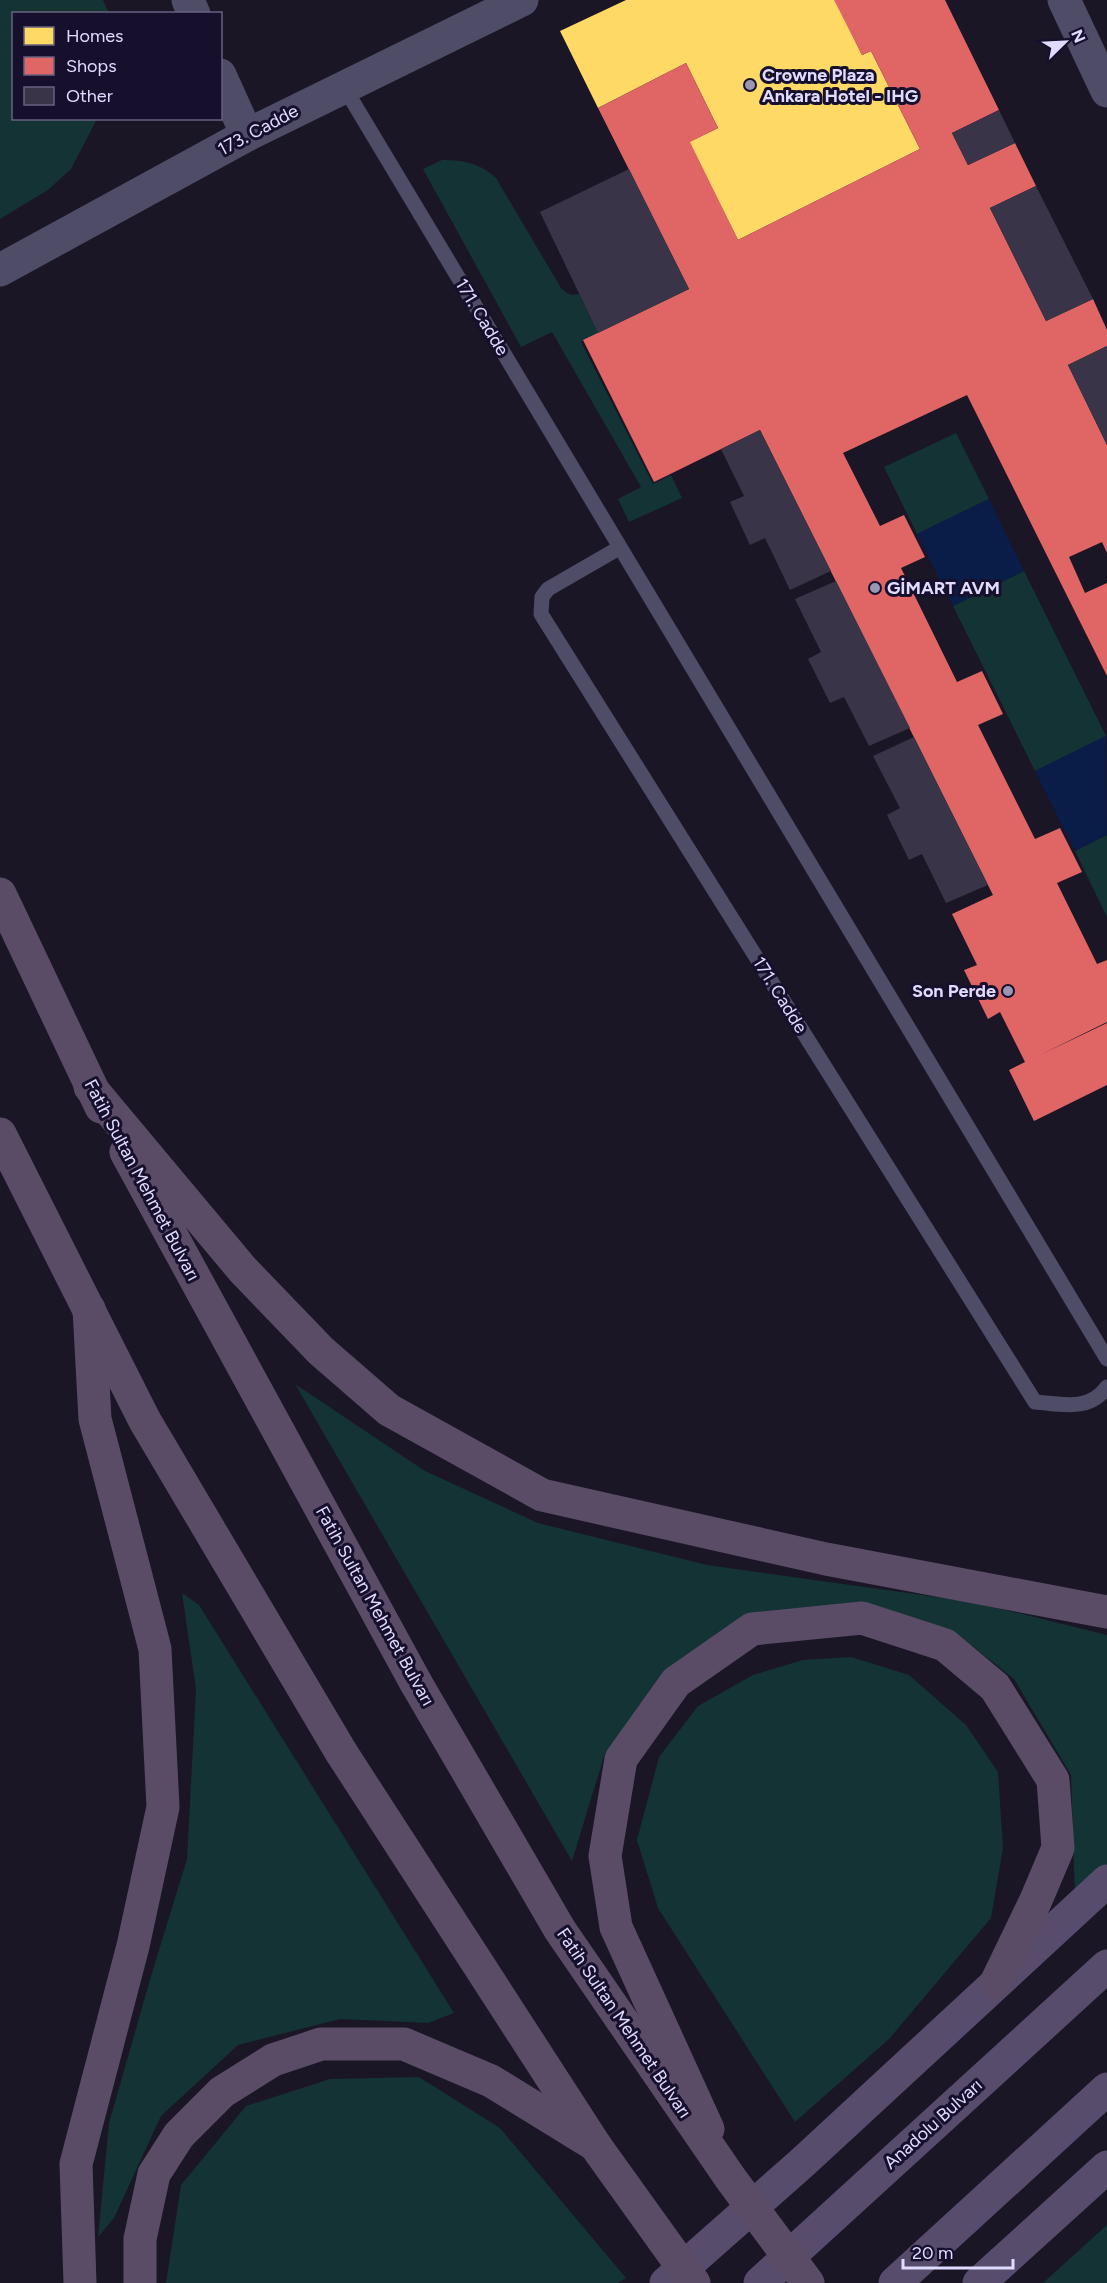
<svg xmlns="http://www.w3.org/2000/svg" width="1107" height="2283" font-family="Figtree,sans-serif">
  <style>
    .green { fill: #133335 }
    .water { fill: #0a1d49 }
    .homes { fill: #ffd966 }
    .shops { fill: #e06666 }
    .building { fill: #393447 }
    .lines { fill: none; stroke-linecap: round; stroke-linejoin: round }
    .service { stroke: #4e4c67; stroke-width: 15 }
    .tertiary { stroke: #4e4c67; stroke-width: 33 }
    .primary { stroke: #574c6b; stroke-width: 33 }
    .trunk { stroke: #5a4c67; stroke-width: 33 }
    .trunk-bridge { stroke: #5a4c67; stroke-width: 33 }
    .poi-dot { fill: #9b96b3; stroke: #16102c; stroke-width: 2 }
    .labels { text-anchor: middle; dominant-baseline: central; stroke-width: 6; stroke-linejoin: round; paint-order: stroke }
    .poi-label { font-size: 18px; font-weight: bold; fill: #e1dbff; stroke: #16102c; text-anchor: start }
    .street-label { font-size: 18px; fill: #e1dbff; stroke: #16102c }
  </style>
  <rect width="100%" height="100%" fill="#1a1626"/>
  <!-- green -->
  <g class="green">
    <polygon points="0,0 103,0 109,13 14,14 14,118 97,119 71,169 48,190 0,219"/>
    <path d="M442 160C464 160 480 163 496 178L561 288C567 294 571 296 579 294L598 333 581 342 653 484 671 475 682 498 629 522 618 499 641 487 552 332 521 347 423 169Z"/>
    <polygon points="956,433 989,499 917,534 884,467"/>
    <polygon points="1024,571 1106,736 1035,771 953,606"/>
    <polygon points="1107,835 1107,917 1075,851"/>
    <polygon points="295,1384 425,1471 538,1523 707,1565 973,1602 1107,1635 1107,1867 1075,1897 1071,1775 1014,1679 956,1633 872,1609 674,1666 605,1753 572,1861"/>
    <polygon points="182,1593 199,1605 454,2013 428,2023 340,2019 238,2045 161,2116 114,2218 98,2237 109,2123 151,1976 187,1859 196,1689"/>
    <polygon points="851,1657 909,1675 966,1725 998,1772 1003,1848 991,1918 889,2039 795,2122 658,1908 637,1840 659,1757 698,1706 753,1675 803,1660"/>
    <polygon points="419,2077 500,2128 626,2278 618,2283 166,2283 181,2185 246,2106 330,2079"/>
    <polygon points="1107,2225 1107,2283 1043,2283"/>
  </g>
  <!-- water -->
  <g class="water">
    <polygon points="989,499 1024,571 953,606 917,534"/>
    <polygon points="1106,736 1107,835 1075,851 1035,771"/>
  </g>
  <!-- homes -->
  <polygon class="homes" points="626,0 835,0 862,55 871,51 920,149 738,240 689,142 718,128 686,63 598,108 560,31"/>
  <!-- shops -->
  <polygon class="shops" points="834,0 945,0 999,110 952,133 968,165 1015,143 1036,186 990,208 1046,321 1093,299 1107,330 1107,346 1068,365 1107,445 1107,553 1102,542 1069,557 1085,593 1107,583 1107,676 967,395 843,453 880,526 904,515 925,557 901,568 957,682 982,671 1003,714 978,725 1035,839 1060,828 1082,872 1057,883 1097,964 1107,960 1107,1022 1040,1055 1107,1023 1107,1085 1034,1121 1009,1070 1025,1062 1000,1012 988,1019 964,970 977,965 952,914 993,895 760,430 654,482 583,340 689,289 598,108 686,63 718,128 690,142 738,240 920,149 871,51 862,55"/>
  <!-- building -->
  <g class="building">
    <polygon points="999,110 1015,143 968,165 952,133"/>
    <polygon points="629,169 689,289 598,333 540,212"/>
    <polygon points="1036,186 1093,299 1046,321 990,208"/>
    <polygon points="1107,346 1107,445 1068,365"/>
    <polygon points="760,430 831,571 790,590 765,538 750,545 730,502 744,496 721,449"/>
    <polygon points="836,581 910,728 869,746 844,697 830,703 808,659 821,652 795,599"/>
    <polygon points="914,737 988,885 946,903 922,854 909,860 887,815 900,808 873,756"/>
  </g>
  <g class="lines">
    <!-- service -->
    <g class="service">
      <polyline points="344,87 1107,1359"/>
      <path d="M619 548 548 589 542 597 541 614 1035 1402C1062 1404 1089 1412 1107 1387"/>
    </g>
    <!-- tertiary -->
    <g class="tertiary">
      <polyline points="188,0 194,14"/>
      <polyline points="1064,0 1107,91"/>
      <polyline points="220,75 247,135"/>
      <polyline points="0,270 247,135 522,0"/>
    </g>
    <!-- primary -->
    <g class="primary">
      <polyline points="666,2283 803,2162 1107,1881"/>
      <polyline points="760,2283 1107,1966"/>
      <polyline points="895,2283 1107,2089"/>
      <polyline points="979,2283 1107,2167"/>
    </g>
    <!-- trunk -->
    <g class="trunk">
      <polyline points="0,894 101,1107"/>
      <polyline points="90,1087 243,1270 321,1351 389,1410 542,1495 826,1559 1107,1612"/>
      <polyline points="0,1134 145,1421 341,1752"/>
      <polyline points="126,1152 416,1683"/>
      <polyline points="708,2129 616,1927 605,1856 621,1759 676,1682 752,1629 862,1618 945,1645 995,1687 1053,1780 1058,1848 1036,1900 996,1983"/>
      <polyline points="80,2283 76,2164 133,1946 163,1807 155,1649 95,1419 89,1309"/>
      <polyline points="140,2283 140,2239 154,2174 179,2135 222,2092 273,2060 321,2044 404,2044 491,2081 595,2145"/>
    </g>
    <!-- trunk-bridge -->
    <g class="trunk-bridge">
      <polyline points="416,1683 560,1930 731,2179 808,2283"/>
      <polyline points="341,1752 595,2145 694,2283"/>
    </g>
  </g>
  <!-- markers -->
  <g class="poi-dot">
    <circle cx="750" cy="85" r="6"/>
    <circle cx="875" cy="588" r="6"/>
    <circle cx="1008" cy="991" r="6"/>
  </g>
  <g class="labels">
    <!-- poi labels -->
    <g class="poi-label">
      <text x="762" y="75">Crowne Plaza<tspan x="762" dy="21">Ankara Hotel - IHG</tspan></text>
      <text x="887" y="588">GİMART AVM</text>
      <text x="996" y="991" text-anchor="end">Son Perde</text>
    </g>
    <!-- street labels -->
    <g class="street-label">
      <text transform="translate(258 130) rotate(-28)">173. Cadde</text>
      <text transform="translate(482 317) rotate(59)">171. Cadde</text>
      <text transform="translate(780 995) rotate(58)">171. Cadde</text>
      <text transform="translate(142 1180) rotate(62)">Fatih Sultan Mehmet Bulvarı</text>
      <text transform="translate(375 1606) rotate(61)">Fatih Sultan Mehmet Bulvarı</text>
      <text transform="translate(624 2023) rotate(56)">Fatih Sultan Mehmet Bulvarı</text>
      <text transform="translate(933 2124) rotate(-42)">Anadolu Bulvarı</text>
    </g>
  </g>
  <!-- legend -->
  <rect x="12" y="12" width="210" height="108" fill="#16102c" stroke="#676180" stroke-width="1.5"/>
  <rect x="24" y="27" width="30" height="18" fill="#ffd966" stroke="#676180" stroke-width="1.5"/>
  <text x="66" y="42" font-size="18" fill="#e1dbff">Homes</text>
  <rect x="24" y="57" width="30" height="18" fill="#e06666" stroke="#676180" stroke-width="1.5"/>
  <text x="66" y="72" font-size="18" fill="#e1dbff">Shops</text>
  <rect x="24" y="87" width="30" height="18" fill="#393447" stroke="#676180" stroke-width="1.5"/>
  <text x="66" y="102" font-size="18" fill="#e1dbff">Other</text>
  <!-- north arrow -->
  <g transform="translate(1065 42) rotate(66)" stroke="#16102c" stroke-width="4.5" paint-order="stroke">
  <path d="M0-4.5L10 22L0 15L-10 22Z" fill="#e1dbff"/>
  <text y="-9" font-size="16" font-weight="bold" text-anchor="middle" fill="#e1dbff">N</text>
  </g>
  <!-- scale -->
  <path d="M903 2259v9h110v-9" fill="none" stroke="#e1dbff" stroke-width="3"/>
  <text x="912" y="2259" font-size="18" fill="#e1dbff" stroke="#16102c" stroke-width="4.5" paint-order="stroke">20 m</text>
</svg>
